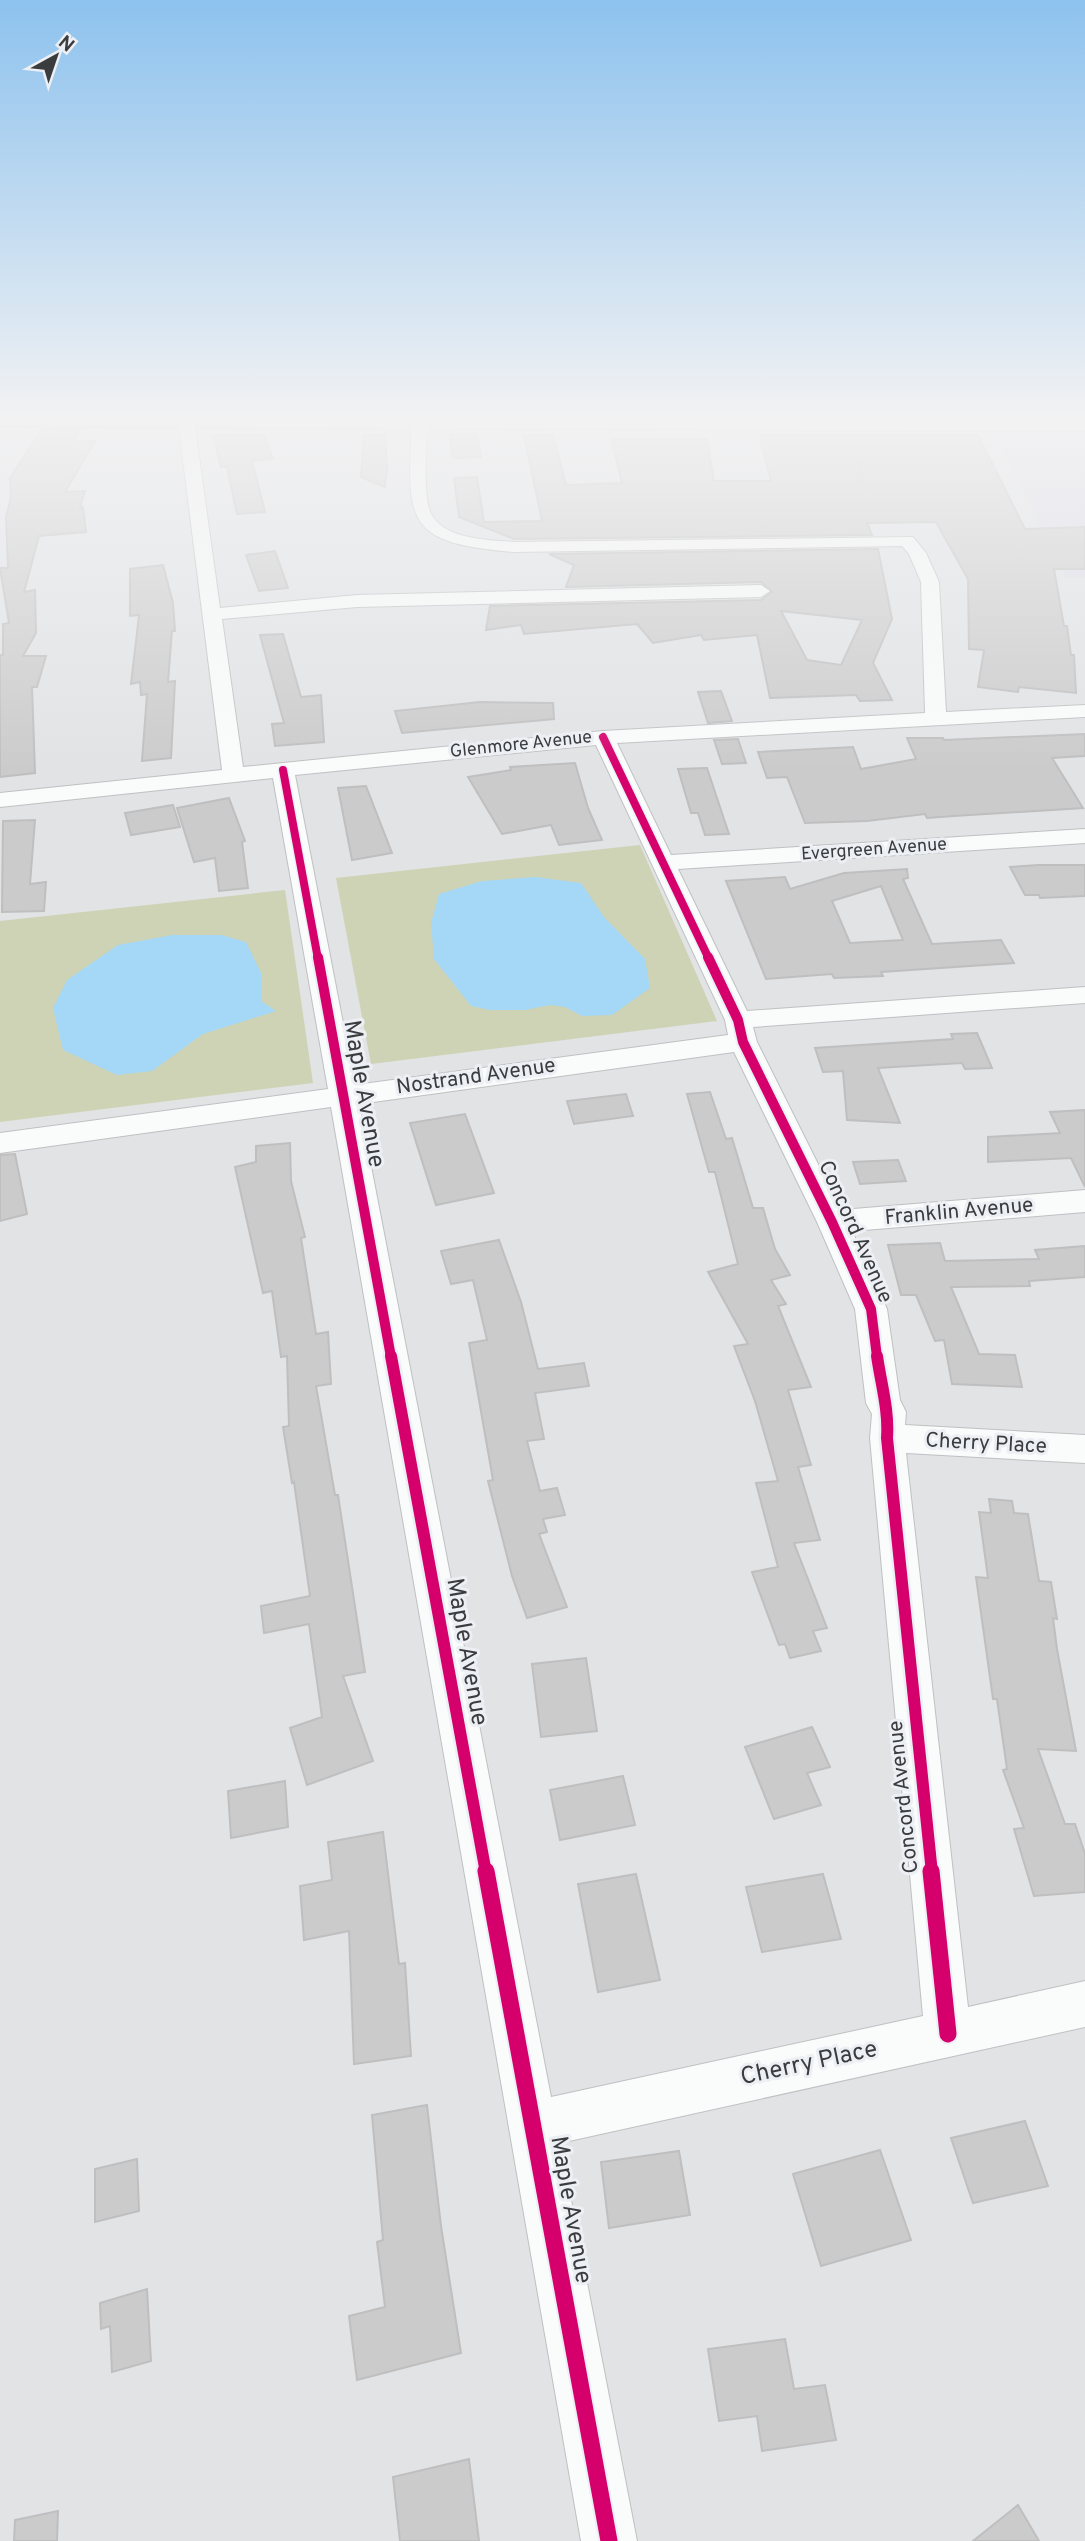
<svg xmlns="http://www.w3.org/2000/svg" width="1085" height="2541" font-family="Overpass,sans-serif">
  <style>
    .commercial { fill: #dddbe8 }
    .green { fill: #ced3b5 }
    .water { fill: #a4d8f6 }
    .building { fill: #cbcbcc; stroke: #bfbfc0; stroke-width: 2; fill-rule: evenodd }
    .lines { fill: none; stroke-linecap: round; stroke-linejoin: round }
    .minor-casing { stroke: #bfc0c2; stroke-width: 2 }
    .major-casing { stroke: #bfbfc0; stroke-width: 3 }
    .path { stroke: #c2c3c3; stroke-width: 2.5; stroke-dasharray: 2 2; stroke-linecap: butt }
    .minor { fill: #fafbfb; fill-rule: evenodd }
    .major { fill: #f5f1f1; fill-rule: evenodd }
    .cycleway-far3-casing { stroke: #eceff4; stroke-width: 11 }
    .cycleway-far2-casing { stroke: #eceff4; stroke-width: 14 }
    .cycleway-far1-casing { stroke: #eceff4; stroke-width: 17 }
    .cycleway-casing { stroke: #eceff4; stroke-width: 21 }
    .cycleway-far3 { stroke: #d6006c; stroke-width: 8 }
    .cycleway-far2 { stroke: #d6006c; stroke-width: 10 }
    .cycleway-far1 { stroke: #d6006c; stroke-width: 12 }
    .cycleway { stroke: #d6006c; stroke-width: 17 }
    .labels { text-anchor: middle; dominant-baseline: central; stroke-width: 6; stroke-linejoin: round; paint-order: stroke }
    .far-street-label { font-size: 18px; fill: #3b3c3e; stroke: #eceff4 }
    .street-label { font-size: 21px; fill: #3b3c3e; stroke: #eceff4 }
    .near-street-label { font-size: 24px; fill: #3b3c3e; stroke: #eceff4 }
  </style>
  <rect width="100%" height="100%" fill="#e1e3e5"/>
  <!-- commercial -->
  <polygon class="commercial" points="994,433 1085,433 1085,577 1066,577"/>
  <!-- green -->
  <g class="green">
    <polygon points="640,845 717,1021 371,1064 336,878"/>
    <polygon points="285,890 313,1083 0,1122 0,921"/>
  </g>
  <!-- water -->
  <g class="water">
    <polygon points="535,877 581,883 604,917 645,959 650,988 612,1015 582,1016 565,1007 550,1005 525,1010 490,1010 471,1006 434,959 431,923 439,894 482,881"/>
    <polygon points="172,935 221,935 246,942 261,973 261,1001 276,1011 203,1034 152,1071 117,1075 63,1050 53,1008 67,980 118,945"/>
  </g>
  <!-- building -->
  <g class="building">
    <polygon points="42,429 80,429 73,441 95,441 65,492 85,491 80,508 83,507 86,532 39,536 24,592 35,590 36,633 23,656 46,656 37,687 32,687 35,773 0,777 0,655 3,655 3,624 9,623 0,568 8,568 6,517 11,497 10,478"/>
    <polygon points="385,434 387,467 385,487 361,477 364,435"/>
    <polygon points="450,434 477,434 481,457 453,458"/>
    <polygon points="553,434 566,485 622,483 611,439 707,439 714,481 771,481 760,439 763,439 762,435 978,435 1025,529 1085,527 1085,569 1054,569 1064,626 1067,626 1071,655 1074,655 1076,693 1019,687 1018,692 978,687 984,650 969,649 968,579 936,522 867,523 872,535 514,539 459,517 454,478 477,477 484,522 542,521 524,435"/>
    <polygon points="213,435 264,435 273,459 252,461 265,512 237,514 227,467 221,467"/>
    <path d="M878 549 892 619 873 663 892 700 860 701 856 695 770 698 757 635 704 640 701 635 653 643 637 624 524 634 521 625 486 630 490 606 761 600 772 592 761 582 566 587 574 565 549 554ZM781 611 862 620 841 665 807 660Z"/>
    <polygon points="275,551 288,588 259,591 246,555"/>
    <polygon points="163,565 173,603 175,631 172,631 168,682 175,681 171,758 142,761 147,694 141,695 140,682 131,684 139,615 130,616 130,569"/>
    <polygon points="283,634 301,697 321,695 324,742 275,746 272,724 284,723 260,635"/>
    <polygon points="721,691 732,721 708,723 698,692"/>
    <polygon points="480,702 553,703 554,719 402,733 395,711"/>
    <polygon points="1085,734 1085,756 1052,758 1083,808 954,816 927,818 925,814 867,821 805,823 787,777 767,778 758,752 853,747 861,769 916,759 907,738 943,738 944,740"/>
    <polygon points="738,739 746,763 722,764 714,740"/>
    <polygon points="575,763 588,808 602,840 559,845 551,825 502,834 468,777 511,770 510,767"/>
    <polygon points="707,768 729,834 705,835 698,813 691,813 678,769"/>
    <polygon points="366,786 392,853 352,860 338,788"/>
    <polygon points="229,798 245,841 242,842 248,888 219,891 215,858 194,862 177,808"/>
    <polygon points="173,805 180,827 131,835 125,813"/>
    <polygon points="35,820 30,884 46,882 44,911 2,912 3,821"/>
    <polygon points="1038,865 1085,865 1085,896 1040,898 1039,895 1025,895 1010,867"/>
    <path d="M907 869 908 878 903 879 932 944 1001 940 1014 963 881 972 883 976 834 978 832 974 766 979 726 881 785 877 790 889 844 873ZM881 886 903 940 850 943 832 901Z"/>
    <polygon points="977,1033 992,1068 965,1069 962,1063 878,1068 900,1123 847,1120 843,1071 823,1072 815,1048 953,1039 951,1034"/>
    <polygon points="710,1092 726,1139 732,1138 753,1208 763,1208 775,1249 790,1275 771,1280 786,1304 778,1306 811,1387 788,1390 811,1465 798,1467 820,1540 794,1543 827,1628 813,1631 821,1651 790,1658 785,1644 779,1645 752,1572 778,1567 756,1483 778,1481 755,1401 734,1346 748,1344 708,1272 738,1264 715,1172 709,1172 687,1094"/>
    <polygon points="626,1094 633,1116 574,1124 567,1101"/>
    <polygon points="1085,1110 1085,1187 1071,1158 988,1162 988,1137 1060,1133 1050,1112"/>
    <polygon points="465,1114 494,1193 436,1205 410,1123"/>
    <polygon points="290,1143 291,1181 305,1237 301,1238 316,1334 328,1332 331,1384 316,1386 335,1495 338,1495 365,1672 343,1676 373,1761 307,1785 290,1728 322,1717 309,1624 264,1633 261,1606 310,1596 294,1482 292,1483 283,1427 289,1426 287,1356 281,1357 272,1291 263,1293 235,1167 256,1162 256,1146"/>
    <polygon points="15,1154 27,1214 0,1221 0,1155"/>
    <polygon points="898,1160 906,1181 860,1184 853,1162"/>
    <polygon points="499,1240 521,1302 538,1369 584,1363 589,1386 535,1393 544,1439 527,1441 540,1491 557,1488 565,1515 543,1519 547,1532 539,1534 567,1607 527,1618 512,1576 488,1481 493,1480 469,1343 487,1340 473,1280 451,1284 441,1251"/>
    <polygon points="940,1243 945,1261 1039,1259 1035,1250 1085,1246 1085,1277 1029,1281 1030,1286 951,1287 979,1354 1015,1355 1022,1387 952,1384 944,1340 935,1341 916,1295 901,1295 888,1245"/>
    <polygon points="989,1499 1012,1501 1014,1513 1028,1514 1039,1581 1051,1582 1057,1619 1053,1618 1057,1649 1076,1751 1038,1749 1065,1824 1075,1824 1085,1854 1085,1892 1034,1896 1014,1829 1024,1828 1003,1770 1007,1769 997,1699 993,1699 976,1577 988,1578 979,1512 991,1513"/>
    <polygon points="586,1658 597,1731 541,1737 532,1664"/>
    <polygon points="812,1727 830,1767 807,1773 821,1805 774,1819 745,1747"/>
    <polygon points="623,1776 635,1825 560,1840 550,1790"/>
    <polygon points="285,1781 288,1827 231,1838 228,1791"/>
    <polygon points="383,1832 399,1964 405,1963 411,2056 354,2064 349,1931 304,1940 300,1886 332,1880 328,1842"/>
    <polygon points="636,1874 660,1980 598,1992 578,1884"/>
    <polygon points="823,1874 841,1939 762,1952 746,1887"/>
    <polygon points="427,2105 441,2226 461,2353 357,2380 349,2316 385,2307 377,2242 383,2240 372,2115"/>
    <polygon points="1025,2121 1048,2186 973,2203 951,2138"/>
    <polygon points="880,2150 911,2240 821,2266 793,2174"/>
    <polygon points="679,2151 690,2215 609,2228 601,2162"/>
    <polygon points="137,2159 139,2211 95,2222 95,2169"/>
    <polygon points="147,2289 151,2361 112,2372 110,2326 101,2329 100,2303"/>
    <polygon points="785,2339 794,2389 825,2385 836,2440 762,2451 757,2416 719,2421 708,2349"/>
    <polygon points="469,2459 479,2541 400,2541 393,2477"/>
    <polygon points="1018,2505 1039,2541 973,2541"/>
    <polygon points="58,2511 57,2541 14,2541 15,2520"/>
  </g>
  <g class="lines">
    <!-- minor casing -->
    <g class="minor-casing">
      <path id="minor" d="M186 415 194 420 220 608 357 595 761 585 770 591 761 597 357 607 222 619 243 767 603 731 925 713 921 582 909 554 902 546 514 552C404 543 407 522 412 421L420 416 428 421C427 442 421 501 433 517 449 540 490 540 514 542L913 537 926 553 939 582 946 712 1085 705V717L617 743 671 855 1085 829V843L678 869 747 1011 1085 987V1003L753 1027 757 1042 841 1210 1085 1190V1212L852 1231 887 1309 900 1400 906 1412 905 1425 1085 1435V1463L906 1453 968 2007 1085 1981V2027L560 2143 637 2541H581L331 1107 0 1153V1133L328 1089 273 778 0 807V793L222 770 178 420ZM596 745 725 1020 728 1035 355 1085 295 775ZM734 1052 817 1222 855 1309 866 1403 872 1414 870 1438 923 2016 551 2097 359 1104Z"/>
    </g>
    <!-- major casing -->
    <g class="major-casing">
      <polygon id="major" points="0,414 1085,419 1085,431 0,426"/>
    </g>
    <!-- path -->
    <polyline class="path" points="867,494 854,449 897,449 903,447 903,444"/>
    <!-- minor -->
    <use href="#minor" class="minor"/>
    <!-- major -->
    <use href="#major" class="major"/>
    <!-- cycleway-far3 casing -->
    <g class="cycleway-far3-casing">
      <g id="cycleway-far3">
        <polyline points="603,737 709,959"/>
        <polyline points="283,770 318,959"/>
      </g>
    </g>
    <!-- cycleway-far2 casing -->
    <g class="cycleway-far2-casing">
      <g id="cycleway-far2">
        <polyline points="318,957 391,1357"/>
        <polyline points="708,957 738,1020 743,1042 832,1222 871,1309 877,1357"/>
      </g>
    </g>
    <!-- cycleway-far1 casing -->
    <g class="cycleway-far1-casing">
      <g id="cycleway-far1">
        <polyline points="391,1356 486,1873"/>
        <path d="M877 1356C881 1384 889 1410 887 1438L932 1873"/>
      </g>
    </g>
    <!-- cycleway casing -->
    <g class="cycleway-casing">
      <g id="cycleway">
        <polyline points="486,1871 609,2541"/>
        <polyline points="931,1871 948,2034"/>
      </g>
    </g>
    <!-- cycleway-far3 -->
    <use href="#cycleway-far3" class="cycleway-far3"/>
    <!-- cycleway-far2 -->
    <use href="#cycleway-far2" class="cycleway-far2"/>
    <!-- cycleway-far1 -->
    <use href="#cycleway-far1" class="cycleway-far1"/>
    <!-- cycleway -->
    <use href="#cycleway" class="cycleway"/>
  </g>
  <!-- sky -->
  <linearGradient id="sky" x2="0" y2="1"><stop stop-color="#8dc2ee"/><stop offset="0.54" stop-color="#f2f2f3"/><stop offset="1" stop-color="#f2f2f3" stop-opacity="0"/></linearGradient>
  <rect width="1085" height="770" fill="url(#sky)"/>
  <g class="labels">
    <!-- far-street labels -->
    <g class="far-street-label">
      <text transform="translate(521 745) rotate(-6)">Glenmore Avenue</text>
      <text transform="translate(874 850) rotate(-4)">Evergreen Avenue</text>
    </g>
    <!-- street labels -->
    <g class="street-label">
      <text transform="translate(476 1077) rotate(-8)">Nostrand Avenue</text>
      <text transform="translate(959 1212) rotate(-5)">Franklin Avenue</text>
      <text transform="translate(855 1232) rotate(66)">Concord Avenue</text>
      <text transform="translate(986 1444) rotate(3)">Cherry Place</text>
      <text transform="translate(904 1797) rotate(-96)">Concord Avenue</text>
    </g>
    <!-- near-street labels -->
    <g class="near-street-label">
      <text transform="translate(363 1094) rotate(80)">Maple Avenue</text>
      <text transform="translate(466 1652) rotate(80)">Maple Avenue</text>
      <text transform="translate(809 2064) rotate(-12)">Cherry Place</text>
      <text transform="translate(570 2210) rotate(80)">Maple Avenue</text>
    </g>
  </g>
  <!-- north arrow -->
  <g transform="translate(56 56) rotate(40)" stroke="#eceff4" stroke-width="5" paint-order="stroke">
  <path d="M0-5L12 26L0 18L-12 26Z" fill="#3b3c3e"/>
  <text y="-10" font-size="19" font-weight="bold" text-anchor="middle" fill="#3b3c3e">N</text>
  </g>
</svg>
